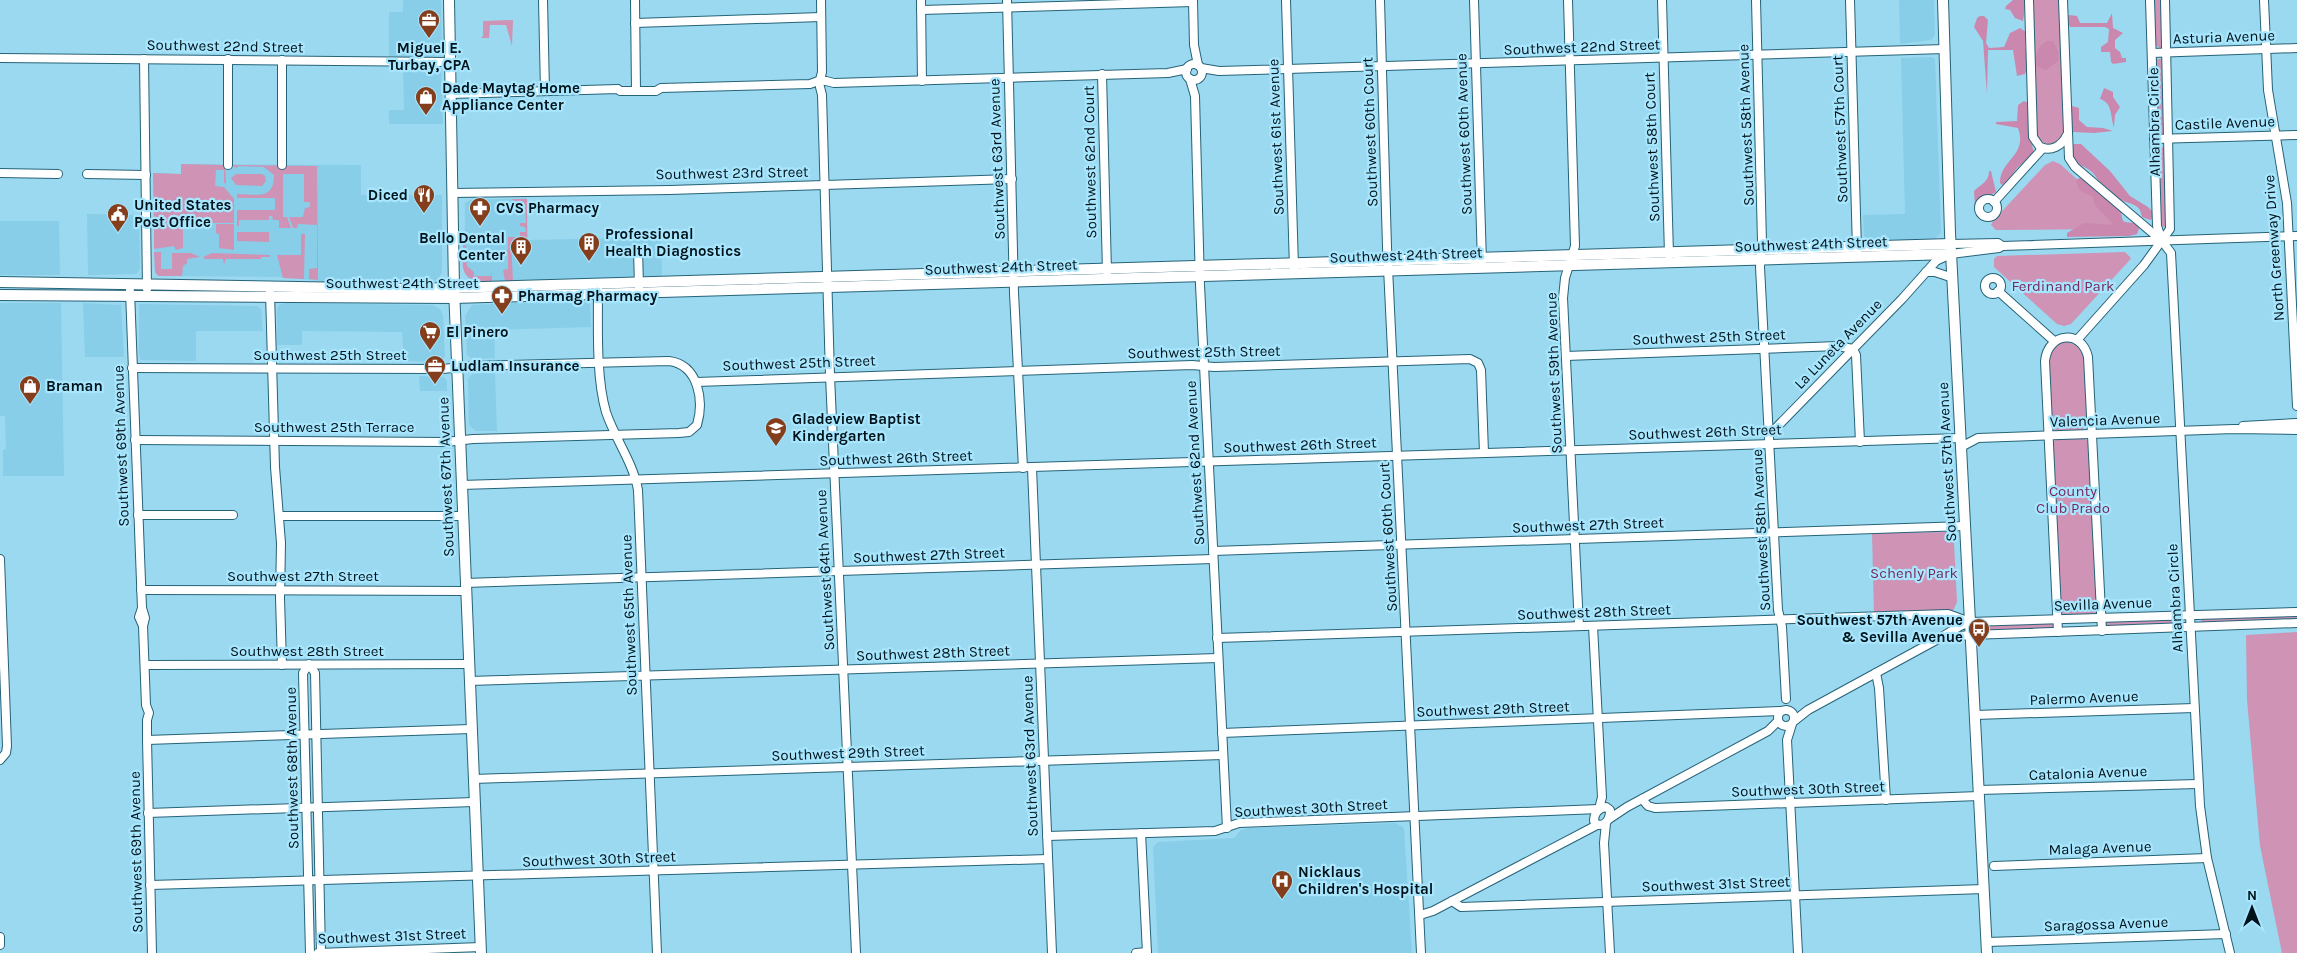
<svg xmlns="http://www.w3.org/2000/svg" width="2297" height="953" font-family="Karla,sans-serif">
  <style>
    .built { fill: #88cee9 }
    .green { fill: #ce93b5 }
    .forest { fill: #cb88af }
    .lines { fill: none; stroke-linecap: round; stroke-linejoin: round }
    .minor-casing { stroke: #266378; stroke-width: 10 }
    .major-casing { stroke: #266378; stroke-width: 12 }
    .minor { stroke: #fff; stroke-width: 8 }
    .major { stroke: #fff; stroke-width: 10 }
    .labels { text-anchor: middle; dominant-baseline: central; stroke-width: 4.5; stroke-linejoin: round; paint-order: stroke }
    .street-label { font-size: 15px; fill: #00131b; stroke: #a8e6fe }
    .poi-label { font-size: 15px; font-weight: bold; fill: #00131b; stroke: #a8e6fe; text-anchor: start }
    .park-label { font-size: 15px; fill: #77285c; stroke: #a8e6fe }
  </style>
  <rect width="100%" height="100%" fill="#9bd9f0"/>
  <!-- built -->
  <g class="built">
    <polygon points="403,0 441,0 442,47 439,54 426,59 389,58 389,12 403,12"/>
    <polygon points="1899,0 1934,0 1935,35 1931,40 1900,44"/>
    <polygon points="1932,57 1935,59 1941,232 1935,239 1870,241 1864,236 1863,215 1905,214 1901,58"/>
    <polygon points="403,65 426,65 441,68 443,124 389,124 389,110 404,110"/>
    <polygon points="181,164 361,165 361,195 442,195 442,272 439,278 432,283 400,284 356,284 275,277 159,276 155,272 153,173 181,174"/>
    <polygon points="527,198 528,240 661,237 662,276 476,282 468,278 464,270 465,203 470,200"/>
    <polygon points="87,214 139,215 140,268 137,274 88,275"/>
    <polygon points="0,221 59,221 60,275 0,275"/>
    <polygon points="582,300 590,304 591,327 494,330 495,358 472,359 467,355 465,316 472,305"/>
    <polygon points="0,303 61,303 64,476 3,476 3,450 6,449 5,416 0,416"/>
    <polygon points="83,303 121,305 124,357 85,357"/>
    <polygon points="285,303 433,305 440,309 443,315 445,357 440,362 404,361 402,332 302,331 302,345 277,345 277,310 279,305"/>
    <polygon points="139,304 257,306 261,309 263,331 196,331 196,361 141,360 139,354"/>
    <polygon points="495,372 497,431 476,431 469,425 468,379 472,374"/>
    <polygon points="419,376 444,377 447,381 447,391 420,391"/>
    <polygon points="1396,823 1404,828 1412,953 1158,953 1153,847 1158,842 1234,838 1241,830 1248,828"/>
  </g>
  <!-- green -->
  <g class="green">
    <polygon points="2031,0 2060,0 2064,132 2061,140 2052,145 2041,143 2036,137"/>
    <polygon points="2152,0 2163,0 2162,49 2155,45"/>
    <polygon points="513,20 512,46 506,25 490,25 489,38 481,38 483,36 483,21"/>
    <polygon points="2154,59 2164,59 2166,135 2156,134"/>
    <polygon points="2159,147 2167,148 2168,228 2161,226"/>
    <polygon points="2053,161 2060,164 2126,223 2120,229 1996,230 1991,225 1993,221 2045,165"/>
    <polygon points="181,164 225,165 226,184 224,183 224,170 216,170 215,186 224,187 234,199 234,223 154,223 153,173 181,174"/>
    <path d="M231 165 317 166 318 280 309 279V269L317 268V225L298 224 297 228H293L289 217H303L305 208 310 207V202H304V174H283V217H287L291 228H279V220H273L272 216H269V220H239V226H237V210H275V198H237V194C256 194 274 201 274 175L264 167 238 166 237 168Z"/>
    <polygon points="236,174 262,174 265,176 266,181 262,186 236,185 231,178"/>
    <polygon points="512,199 527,199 527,240 511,241 513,281 505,281 503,270 508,269 508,252 503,251 508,250 508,237 520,237 520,232 526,232 525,227 520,226 520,223 526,223 525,205 520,205 519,201 517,201 517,205"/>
    <polygon points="154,224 193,224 183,228 183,248 176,250 174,246 154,249"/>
    <polygon points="216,224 234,224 234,250 219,248 219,234 216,233"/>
    <polygon points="237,232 269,232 269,242 237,241"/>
    <polygon points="301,234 305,234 304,279 283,278 277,255 301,255"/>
    <path d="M463 235H465L467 266 474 272V276H491L492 272V281C454 283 464 265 463 235Z"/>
    <polygon points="154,252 161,252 161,269 172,269 172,253 191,253 200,257 187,259 187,263 183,266 182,276 158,276 155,272"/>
    <polygon points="2125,252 2131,258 2128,262 2071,324 2064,326 2057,324 1994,267 1994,259 1997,256"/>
    <polygon points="212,253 270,255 270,257 261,257 261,259 226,259 224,264 223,259 205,259 203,257"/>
    <path d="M2064 341 2078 346 2085 356 2088 422C2084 435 2062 436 2052 428L2047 363 2053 348Z"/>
    <polygon points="2082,437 2088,441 2090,446 2098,611 2095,616 2064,616 2060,610 2052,443 2058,438"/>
    <polygon points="1948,532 1954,542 1957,602 1953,611 1874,614 1872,533"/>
    <polygon points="2297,614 2297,619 2261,623 2203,624 2201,622 2202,618"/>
    <polygon points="2180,618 2180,626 2107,627 2105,623 2108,620"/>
    <polygon points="2048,623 2053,624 2053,629 1983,631 1982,629 1984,627 1990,625"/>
    <polygon points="2297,632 2297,953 2282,953 2260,846 2247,700 2246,635"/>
  </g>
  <!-- forest -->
  <g class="forest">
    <polygon points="2013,0 2026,0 2023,21 2015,18 2010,10 2005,9 2006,6"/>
    <polygon points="2112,13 2113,28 2123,33 2115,40 2115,48 2120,52 2122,58 2126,58 2126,62 2113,64 2111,62 2110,52 2101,52 2101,47 2108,42 2109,29 2105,27 2070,27 2066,19 2069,15 2077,16 2080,23 2107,23"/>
    <polygon points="1980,16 1984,16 1988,20 1986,43 1989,48 2004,47 2010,33 2020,28 2026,32 2025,46 2029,62 2025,74 2017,76 2013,50 1988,50 1987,94 1983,41 1974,27 1977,18"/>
    <path d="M2047 41H2053L2059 53 2058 61 2046 70 2036 66C2034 56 2038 46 2047 41Z"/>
    <path d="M2104 88 2113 92V97L2120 107 2115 115 2114 127C2110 116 2113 103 2100 99Z"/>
    <path d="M2024 101 2028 103V129L2034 153 2017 168 2007 182 2002 185 2000 183C2000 159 2028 156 2018 128L1996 124V122L2017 121 2018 105Z"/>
    <polygon points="2072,106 2079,108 2079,120 2087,127 2103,128 2113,131 2094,133 2073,132 2070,128 2069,109"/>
    <path d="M2074 144H2081L2110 171 2130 196 2148 207 2153 212V218L2150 220 2142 217C2140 204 2133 205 2123 201 2118 199 2108 192 2104 187 2099 183 2097 177 2092 172 2081 163 2072 166 2071 147Z"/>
    <path d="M1989 171H1991L1996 192 1975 205 1974 191C1981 184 1989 182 1989 171Z"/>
    <polygon points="2079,178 2082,178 2120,208 2123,222 2135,223 2140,226 2137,234 2129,236 2067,237 2067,233 2084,223 2110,225 2112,223 2094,204 2093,197 2079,190 2076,180"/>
  </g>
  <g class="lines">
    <!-- minor casing -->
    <g class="minor-casing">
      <g id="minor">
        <polyline points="543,0 545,91"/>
        <polyline points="635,0 636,91"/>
        <polyline points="921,0 922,81"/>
        <polyline points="1007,0 1014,293 1023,468"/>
        <polyline points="1193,0 1194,45 1198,65"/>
        <polyline points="1286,0 1294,268"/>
        <polyline points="1380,0 1387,247 1421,953"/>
        <polyline points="1474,0 1482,263"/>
        <polyline points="1568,0 1575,246 1565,278 1563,298 1579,626"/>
        <polyline points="1662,0 1669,255"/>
        <polyline points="1756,0 1762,242 1760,267 1778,610 1782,627 1786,699"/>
        <polyline points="1850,0 1857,250"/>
        <path d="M2029 0 2033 137 2040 147C2051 152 2062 146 2067 135"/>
        <polyline points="2063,0 2069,158 2075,167 2162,241 2171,253 2200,806 2207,858 2230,953"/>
        <polyline points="2150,0 2157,226 2162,241"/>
        <polyline points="2264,0 2268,90 2287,203 2297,406"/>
        <polyline points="921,10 1193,2"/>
        <polyline points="635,23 821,17"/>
        <polyline points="2152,53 2297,48"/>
        <polyline points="0,58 450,62"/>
        <polyline points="144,59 147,289"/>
        <polyline points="228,59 228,165"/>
        <polyline points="282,60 282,165"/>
        <circle cx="1194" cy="72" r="8"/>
        <polyline points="1201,68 1219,71 1945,49"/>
        <polyline points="1102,74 1107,272"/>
        <polyline points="1190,79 1195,96 1200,285 1227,828"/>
        <polyline points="820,80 822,72 821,0"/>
        <polyline points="826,81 834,83 1168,73 1187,69"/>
        <polyline points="820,87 822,95 830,376 856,953"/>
        <polyline points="451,94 618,89 620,91 656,91 661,88 810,84 821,80 825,81"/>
        <polyline points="2154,139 2297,135"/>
        <polyline points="0,173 58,174"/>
        <polyline points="87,174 146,175"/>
        <polyline points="452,193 670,190 1012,179"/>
        <circle cx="1988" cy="208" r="9"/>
        <polyline points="1994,202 2043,148"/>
        <polyline points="1951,244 1998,243 2002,246"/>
        <polyline points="638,249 639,287"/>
        <polyline points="1926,272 1935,272 1953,278"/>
        <circle cx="1993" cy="286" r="8"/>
        <path d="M598 290C598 327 596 378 606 412 615 439 633 462 638 490L657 953"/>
        <polyline points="130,291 142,608 139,617 143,626 146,705 149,713 147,720 147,740 152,953"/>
        <polyline points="1998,291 2054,341"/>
        <polyline points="270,292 275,467 281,543 280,598 282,665"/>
        <polyline points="2077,340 2144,265 2170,229 2165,0"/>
        <polyline points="1566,356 1838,346 1853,349 1856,355 1860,442"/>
        <path d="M132 368 443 369 470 366 669 361C699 365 704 401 697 425L689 432 679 433 473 439 446 442 135 440"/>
        <polyline points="696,382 1192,365 1214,367 1470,359 1478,363 1481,370 1484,453"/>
        <polyline points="2243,426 2297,423"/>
        <polyline points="1769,435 1902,299 1936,261 1951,254 1999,248 2002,246 2297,236"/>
        <polyline points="1961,447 1978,438 2234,429 2297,430"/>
        <polyline points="1032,468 1052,953"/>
        <polyline points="461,485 1961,438"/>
        <polyline points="138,515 233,515"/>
        <polyline points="280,516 462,516"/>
        <polyline points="1213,551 1965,526"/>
        <polyline points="0,559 7,746 6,753 0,760"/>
        <polyline points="465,583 1213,559"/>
        <polyline points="141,590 465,591"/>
        <polyline points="142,608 145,618 143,626"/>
        <polyline points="1593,626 1602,797 1599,809"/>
        <path d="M2058 632 2045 361C2048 332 2082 329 2088 357L2102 631"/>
        <polyline points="1217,638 1948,614 1970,622"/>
        <polyline points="1940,638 1970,635 2297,623"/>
        <polyline points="145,665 468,664"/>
        <polyline points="1876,673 1879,688 1886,800"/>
        <polyline points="469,681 1218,658"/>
        <circle cx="1786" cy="718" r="8"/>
        <polyline points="1975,715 2194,708"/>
        <polyline points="1794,721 1808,710 1940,638 1960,626 1970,622 2297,612"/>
        <polyline points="1792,724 1787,740 1798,953"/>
        <polyline points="1222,733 1781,711"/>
        <polyline points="147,740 471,729"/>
        <polyline points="473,779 1223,755"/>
        <polyline points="1979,790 2198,784"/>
        <polyline points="1642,799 1648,806 1655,808 1979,796"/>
        <path d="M1606 807 1610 810C1610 819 1606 826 1597 825L1594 821C1594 813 1598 808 1606 807Z"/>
        <polyline points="148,813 474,802"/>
        <polyline points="1609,819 1627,807 1768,731 1778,721"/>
        <polyline points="1606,823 1604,843 1610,953"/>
        <polyline points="1141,833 1147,953"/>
        <polyline points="1047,836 1215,831 1239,823 1599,809"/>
        <polyline points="1994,866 2207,858"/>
        <polyline points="150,885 1048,859"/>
        <polyline points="1452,901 1461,907 1984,889"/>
        <polyline points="1420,915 1433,911 1597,825"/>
        <polyline points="0,937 0,945"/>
        <polyline points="1987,942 2226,934"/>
        <polyline points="310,953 303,673 309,664 315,673 321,953"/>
        <polyline points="318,953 481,947"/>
        <polyline points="1136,953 1147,952"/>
      </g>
    </g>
    <!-- major casing -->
    <g class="major-casing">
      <g id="major">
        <polyline points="449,0 454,288 481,953"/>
        <polyline points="1943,0 1950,233 1987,953"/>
        <polyline points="0,282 412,289 1951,244"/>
        <polyline points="0,295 454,298 1951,254"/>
      </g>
    </g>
    <!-- minor -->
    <use href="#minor" class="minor"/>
    <!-- major -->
    <use href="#major" class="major"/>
  </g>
  <!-- icons -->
  <defs>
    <g id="office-pin" transform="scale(1.125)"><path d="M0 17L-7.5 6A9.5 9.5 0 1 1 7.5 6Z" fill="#853e1c" stroke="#a8e6fe"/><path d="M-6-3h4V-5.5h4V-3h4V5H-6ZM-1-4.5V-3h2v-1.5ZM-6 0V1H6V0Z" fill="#fff"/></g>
    <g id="shop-pin" transform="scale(1.125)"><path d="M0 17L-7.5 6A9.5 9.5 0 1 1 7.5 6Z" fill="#853e1c" stroke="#a8e6fe"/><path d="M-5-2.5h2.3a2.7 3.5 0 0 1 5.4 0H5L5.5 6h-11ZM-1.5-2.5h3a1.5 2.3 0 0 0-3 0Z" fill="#fff"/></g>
    <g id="restaurant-pin" transform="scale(1.125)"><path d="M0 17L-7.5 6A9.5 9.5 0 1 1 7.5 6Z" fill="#853e1c" stroke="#a8e6fe"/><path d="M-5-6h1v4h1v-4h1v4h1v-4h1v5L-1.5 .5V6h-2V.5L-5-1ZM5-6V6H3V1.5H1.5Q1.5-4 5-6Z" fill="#fff"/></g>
    <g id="pharmacy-pin" transform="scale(1.125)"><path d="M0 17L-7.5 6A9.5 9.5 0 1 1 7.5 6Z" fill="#853e1c" stroke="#a8e6fe"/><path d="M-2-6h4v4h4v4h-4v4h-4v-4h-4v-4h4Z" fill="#fff"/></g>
    <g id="civic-pin" transform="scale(1.125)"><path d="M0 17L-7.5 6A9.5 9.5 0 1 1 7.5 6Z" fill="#853e1c" stroke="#a8e6fe"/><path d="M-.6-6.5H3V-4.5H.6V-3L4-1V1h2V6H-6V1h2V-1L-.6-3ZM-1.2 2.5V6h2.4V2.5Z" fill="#fff"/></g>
    <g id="building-pin" transform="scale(1.125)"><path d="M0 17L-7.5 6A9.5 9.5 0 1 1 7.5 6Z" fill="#853e1c" stroke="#a8e6fe"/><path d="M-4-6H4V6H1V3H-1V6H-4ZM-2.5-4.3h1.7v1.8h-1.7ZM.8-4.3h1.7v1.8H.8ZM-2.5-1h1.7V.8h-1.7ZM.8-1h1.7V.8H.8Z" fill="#fff"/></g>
    <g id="supermarket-pin" transform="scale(1.125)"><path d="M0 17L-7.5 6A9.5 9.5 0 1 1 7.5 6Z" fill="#853e1c" stroke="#a8e6fe"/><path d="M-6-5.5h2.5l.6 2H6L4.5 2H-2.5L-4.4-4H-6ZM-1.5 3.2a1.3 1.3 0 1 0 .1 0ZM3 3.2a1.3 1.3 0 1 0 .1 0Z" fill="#fff"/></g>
    <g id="school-pin" transform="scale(1.125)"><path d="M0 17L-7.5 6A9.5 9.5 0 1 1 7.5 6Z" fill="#853e1c" stroke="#a8e6fe"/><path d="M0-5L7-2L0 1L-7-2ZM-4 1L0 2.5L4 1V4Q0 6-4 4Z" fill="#fff"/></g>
    <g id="bus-pin" transform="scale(1.125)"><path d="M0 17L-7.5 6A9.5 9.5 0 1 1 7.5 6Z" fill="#853e1c" stroke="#a8e6fe"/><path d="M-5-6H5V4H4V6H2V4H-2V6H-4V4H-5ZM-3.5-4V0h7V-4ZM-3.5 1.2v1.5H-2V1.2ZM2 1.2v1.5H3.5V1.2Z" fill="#fff"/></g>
    <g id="hospital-pin" transform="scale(1.125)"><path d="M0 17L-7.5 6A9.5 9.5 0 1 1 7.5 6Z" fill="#853e1c" stroke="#a8e6fe"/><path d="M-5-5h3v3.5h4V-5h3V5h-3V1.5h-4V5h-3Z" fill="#fff"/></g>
  </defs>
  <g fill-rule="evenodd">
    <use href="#office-pin" x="429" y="20"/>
    <use href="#shop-pin" x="426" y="97"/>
    <use href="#restaurant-pin" x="424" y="195"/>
    <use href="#pharmacy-pin" x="480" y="208"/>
    <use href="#civic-pin" x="118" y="214"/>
    <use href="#building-pin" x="589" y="243"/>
    <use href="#building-pin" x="521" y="247"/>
    <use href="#pharmacy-pin" x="502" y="296"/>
    <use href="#supermarket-pin" x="430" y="332"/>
    <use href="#office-pin" x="435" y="366"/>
    <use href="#shop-pin" x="30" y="386"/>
    <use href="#school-pin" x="776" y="428"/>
    <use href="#bus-pin" x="1979" y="629"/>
    <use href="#hospital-pin" x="1282" y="881"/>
  </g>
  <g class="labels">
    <!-- street labels -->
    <g class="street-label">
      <text transform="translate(2224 37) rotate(-2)">Asturia Avenue</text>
      <text transform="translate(225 46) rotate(1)">Southwest 22nd Street</text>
      <text transform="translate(1582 47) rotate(-2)">Southwest 22nd Street</text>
      <text transform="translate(2154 122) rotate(-91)">Alhambra Circle</text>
      <text transform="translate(2225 123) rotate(-2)">Castile Avenue</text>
      <text transform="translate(1746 125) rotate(-92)">Southwest 58th Avenue</text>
      <text transform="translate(1840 129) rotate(-92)">Southwest 57th Court</text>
      <text transform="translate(1370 132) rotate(-92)">Southwest 60th Court</text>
      <text transform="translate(1464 134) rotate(-92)">Southwest 60th Avenue</text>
      <text transform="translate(1276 137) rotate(-92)">Southwest 61st Avenue</text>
      <text transform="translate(1652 147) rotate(-92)">Southwest 58th Court</text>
      <text transform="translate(997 159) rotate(-92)">Southwest 63rd Avenue</text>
      <text transform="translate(1090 162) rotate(-91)">Southwest 62nd Court</text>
      <text transform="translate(732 173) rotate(-1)">Southwest 23rd Street</text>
      <text transform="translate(1811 244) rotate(-2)">Southwest 24th Street</text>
      <text transform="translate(2274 248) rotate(-94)">North Greenway Drive</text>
      <text transform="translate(1406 255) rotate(-2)">Southwest 24th Street</text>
      <text transform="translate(1001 267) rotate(-2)">Southwest 24th Street</text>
      <text x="402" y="283">Southwest 24th Street</text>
      <text transform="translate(1709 337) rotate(-2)">Southwest 25th Street</text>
      <text transform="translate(1838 344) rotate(-46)">La Luneta Avenue</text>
      <text transform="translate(1204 352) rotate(-1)">Southwest 25th Street</text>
      <text x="330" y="355">Southwest 25th Street</text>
      <text transform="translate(799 363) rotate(-2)">Southwest 25th Street</text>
      <text transform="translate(1554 373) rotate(-92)">Southwest 59th Avenue</text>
      <text transform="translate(2105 420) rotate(-2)">Valencia Avenue</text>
      <text x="334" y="427">Southwest 25th Terrace</text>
      <text transform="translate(1705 432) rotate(-2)">Southwest 26th Street</text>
      <text transform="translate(1300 445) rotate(-2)">Southwest 26th Street</text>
      <text transform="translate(121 446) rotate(-92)">Southwest 69th Avenue</text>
      <text transform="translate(896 458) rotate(-2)">Southwest 26th Street</text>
      <text transform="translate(1947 462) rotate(-93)">Southwest 57th Avenue</text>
      <text transform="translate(1195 463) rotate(-93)">Southwest 62nd Avenue</text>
      <text transform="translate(446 477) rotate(-92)">Southwest 67th Avenue</text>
      <text transform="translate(1588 525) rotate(-2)">Southwest 27th Street</text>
      <text transform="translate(1761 530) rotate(-93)">Southwest 58th Avenue</text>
      <text transform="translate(1388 537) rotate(-93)">Southwest 60th Court</text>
      <text transform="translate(929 555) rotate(-2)">Southwest 27th Street</text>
      <text transform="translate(825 570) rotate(-93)">Southwest 64th Avenue</text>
      <text x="303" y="576">Southwest 27th Street</text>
      <text transform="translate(2175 598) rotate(-93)">Alhambra Circle</text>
      <text transform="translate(2103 604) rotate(-2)">Sevilla Avenue</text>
      <text transform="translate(1594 612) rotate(-2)">Southwest 28th Street</text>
      <text transform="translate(629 615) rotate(-92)">Southwest 65th Avenue</text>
      <text x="307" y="651">Southwest 28th Street</text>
      <text transform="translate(933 653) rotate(-2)">Southwest 28th Street</text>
      <text transform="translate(2084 698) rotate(-2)">Palermo Avenue</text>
      <text transform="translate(1493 709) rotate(-2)">Southwest 29th Street</text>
      <text transform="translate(848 753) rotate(-2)">Southwest 29th Street</text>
      <text transform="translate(1030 756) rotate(-92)">Southwest 63rd Avenue</text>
      <text transform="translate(292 768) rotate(-91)">Southwest 68th Avenue</text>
      <text transform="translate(2088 773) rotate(-2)">Catalonia Avenue</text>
      <text transform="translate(1808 789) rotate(-2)">Southwest 30th Street</text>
      <text transform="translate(1311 808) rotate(-3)">Southwest 30th Street</text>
      <text transform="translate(2100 848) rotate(-2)">Malaga Avenue</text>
      <text transform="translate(136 852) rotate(-91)">Southwest 69th Avenue</text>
      <text transform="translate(599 859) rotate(-2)">Southwest 30th Street</text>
      <text transform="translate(1716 884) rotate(-2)">Southwest 31st Street</text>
      <text transform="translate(2106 924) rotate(-2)">Saragossa Avenue</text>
      <text transform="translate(392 936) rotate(-2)">Southwest 31st Street</text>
    </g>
    <!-- poi labels -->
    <g class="poi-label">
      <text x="429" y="48" text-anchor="middle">Miguel E.<tspan x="429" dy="17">Turbay, CPA</tspan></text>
      <text x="442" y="88">Dade Maytag Home<tspan x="442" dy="17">Appliance Center</tspan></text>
      <text x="408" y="195" text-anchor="end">Diced</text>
      <text x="134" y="205">United States<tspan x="134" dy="17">Post Office</tspan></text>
      <text x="496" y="208">CVS Pharmacy</text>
      <text x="605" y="234">Professional<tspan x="605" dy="17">Health Diagnostics</tspan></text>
      <text x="505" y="238" text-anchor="end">Bello Dental<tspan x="505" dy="17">Center</tspan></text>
      <text x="518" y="296">Pharmag Pharmacy</text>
      <text x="446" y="332">El Pinero</text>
      <text x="451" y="366">Ludlam Insurance</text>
      <text x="46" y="386">Braman</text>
      <text x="792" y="419">Gladeview Baptist<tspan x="792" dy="17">Kindergarten</tspan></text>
      <text x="1963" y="620" text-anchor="end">Southwest 57th Avenue<tspan x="1963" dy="17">&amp; Sevilla Avenue</tspan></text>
      <text x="1298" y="872">Nicklaus<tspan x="1298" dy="17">Children's Hospital</tspan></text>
    </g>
    <!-- park labels -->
    <g class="park-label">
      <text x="2063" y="286">Ferdinand Park</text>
      <text x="2073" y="491">County<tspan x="2073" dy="17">Club Prado</tspan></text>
      <text x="1914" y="573">Schenly Park</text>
    </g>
  </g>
  <!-- north arrow -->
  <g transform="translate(2252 908)" stroke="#a8e6fe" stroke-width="4" paint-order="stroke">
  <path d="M0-4L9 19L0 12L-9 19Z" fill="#00131b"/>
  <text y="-8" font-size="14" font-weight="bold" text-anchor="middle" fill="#00131b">N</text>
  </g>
</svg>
